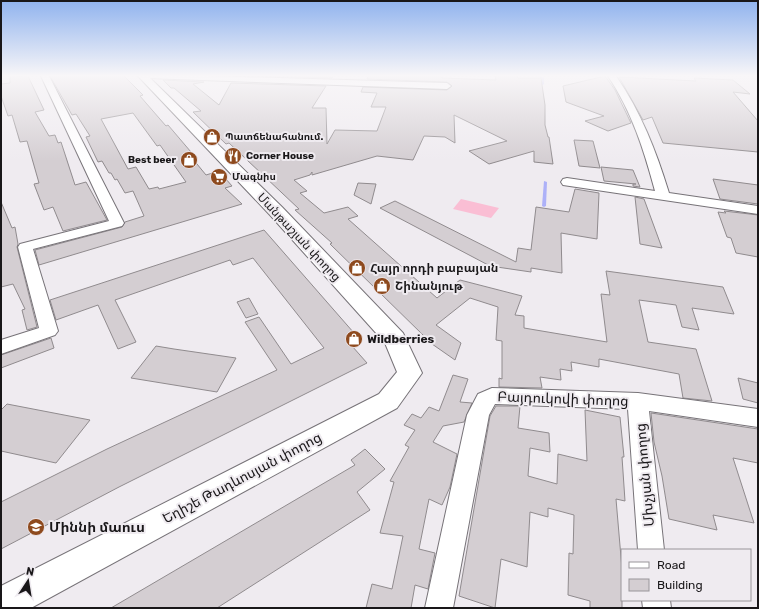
<svg xmlns="http://www.w3.org/2000/svg" width="759" height="609" font-family="Rubik,'Noto Sans Armenian',sans-serif">
  <style>
    .green { fill: #fabed4 }
    .lines { fill: none; stroke-linecap: round; stroke-linejoin: round }
    .stream { fill: #adb1f8; fill-rule: evenodd }
    .building { fill: #d4ced2; stroke: #908b8e; fill-rule: evenodd }
    .minor-casing { stroke: #777378; stroke-width: 2 }
    .tertiary-casing { stroke: #777378; stroke-width: 2 }
    .minor { fill: #fff; fill-rule: evenodd }
    .tertiary { fill: #fff; fill-rule: evenodd }
    .labels { text-anchor: middle; dominant-baseline: central; stroke-width: 4; stroke-linejoin: round; paint-order: stroke }
    .far-poi-label { font-size: 10px; font-weight: bold; fill: #191719; stroke: #efebf0; text-anchor: start }
    .street-label { font-size: 12px; fill: #191719; stroke: #efebf0 }
    .poi-label { font-size: 12px; font-weight: bold; fill: #191719; stroke: #efebf0; text-anchor: start }
    .near-street-label { font-size: 14px; fill: #191719; stroke: #efebf0 }
    .near-poi-label { font-size: 14px; font-weight: bold; fill: #191719; stroke: #efebf0; text-anchor: start }
  </style>
  <rect width="100%" height="100%" fill="#efebf0"/>
  <!-- green -->
  <polygon class="green" points="461,199 499,208 491,218 453,209"/>
  <g class="lines">
    <!-- stream -->
    <g class="stream">
      <polygon points="538,76 540,76 544,78 544,84 536,89 535,87 542,84 542,79"/>
      <polygon points="544,181 547,182 546,206 544,207 542,206"/>
    </g>
  </g>
  <!-- building -->
  <g class="building">
    <polygon points="28,76 44,110 35,112 49,136 55,135 58,143 61,142 75,185 86,182 107,220 63,231 53,207 44,210 34,184 39,183 27,141 20,142 12,115 8,116 1,96 1,84 10,83 10,77"/>
    <path d="M50 76H124L143 95 140 96 146 103 166 126 168 125 191 152 188 153 206 175 219 171 232 186 225 188 242 204 39 265 35 250 122 227 125 222 144 216 133 191 125 193 117 179 115 180 111 173H109L102 161 98 162 86 137 90 136 76 114 72 115ZM133 113 157 146 160 145 186 182 159 189 158 187 149 189 136 167 128 169 101 119Z"/>
    <polygon points="243,76 333,76 332,78"/>
    <polygon points="368,76 442,76 442,78 496,80 495,76 517,76 518,78 541,78 545,105 545,125 548,137 549,137 553,164 534,162 534,151 489,164 469,151 507,141 454,115 455,143 445,137 424,136 413,160 377,156 312,175 312,172 310,175 294,180 307,191 300,193 324,213 348,207 358,216 348,219 437,298 460,280 522,296 515,315 524,316 524,328 607,342 601,294 610,295 606,271 723,287 734,314 692,308 699,330 682,327 676,305 639,300 648,342 696,349 712,401 683,398 679,374 599,359 599,367 571,362 572,371 560,369 561,380 540,377 542,388 499,387 499,378 502,379 502,341 496,340 498,307 470,298 436,325 461,343 455,360 422,337 424,336 330,244 332,243 295,210 299,209 229,143 226,144 193,112 201,111 174,88 171,88 163,80 204,82 193,84 219,105 231,83 326,86 312,108 326,108 327,144 335,130 377,131 386,107 371,107 377,93 361,92 363,87 447,90 452,86 447,82 367,79"/>
    <polygon points="605,76 615,90 631,123 608,131 585,121 604,116 566,102 563,86"/>
    <polygon points="619,77 696,81 694,78 733,80 750,94 733,92 758,121 758,152 663,143 652,117 643,120"/>
    <polygon points="574,140 593,141 600,168 579,166"/>
    <polygon points="601,167 633,170 640,187 633,186 633,184 636,184 604,181"/>
    <polygon points="713,179 758,185 758,204 720,199"/>
    <polygon points="358,183 376,184 371,204 354,195"/>
    <polygon points="575,189 599,193 597,239 561,233 562,273 531,268 531,272 490,266 380,208 395,201 516,262 518,248 531,250 536,207 569,212"/>
    <polygon points="635,197 644,199 662,248 640,244"/>
    <polygon points="1,202 12,228 15,227 18,244 17,247 37,327 27,330 22,310 25,309 13,284 1,287"/>
    <polygon points="724,211 758,215 758,257 736,253 731,238 727,237 718,212 726,213"/>
    <polygon points="264,230 361,341 352,346 367,363 119,487 1,549 1,502 107,449 277,370 245,322 259,317 291,364 324,348 253,258 233,265 230,260 115,300 136,342 118,349 98,305 56,320 50,300"/>
    <polygon points="249,298 258,314 246,318 237,302"/>
    <polygon points="51,338 54,348 1,368 1,355"/>
    <polygon points="156,346 174,349 236,358 217,392 131,378"/>
    <polygon points="453,375 468,379 460,402 472,403 464,422 443,426 433,442 457,454 450,487 442,505 429,499 419,549 435,553 428,589 415,585 411,608 366,608 372,584 392,589 403,536 380,533 394,482 390,481 409,447 405,445 415,430 404,425 412,414 421,418 429,407 439,411"/>
    <polygon points="738,378 758,383 758,403 743,399"/>
    <polygon points="7,404 90,420 56,463 1,451 1,410"/>
    <polygon points="496,406 520,406 518,428 549,433 550,452 530,448 528,476 557,484 558,454 587,461 585,410 620,417 624,457 622,457 625,501 616,499 622,569 622,608 590,608 590,601 568,595 569,553 573,554 574,515 548,508 548,517 530,512 527,567 501,559 495,608 459,596 490,416"/>
    <polygon points="651,413 758,429 758,463 733,458 754,523 713,515 717,530 669,519 662,476 654,442"/>
    <polygon points="365,449 385,469 357,492 370,510 217,608 111,608 355,465 351,460"/>
  </g>
  <g class="lines">
    <!-- minor casing -->
    <g class="minor-casing">
      <g id="minor">
        <polygon points="41,76 49,76 124,223 122,226 33,249 58,331 55,335 1,354 1,340 39,328 18,247 20,244 109,221"/>
        <polygon points="144,76 208,76 447,83 451,86 447,89 148,78"/>
        <path d="M608 76H616C641 112 656 151 669 193L758 206V214L563 185 561 182 563 179 567 178 655 191C644 150 632 112 608 76Z"/>
        <polygon points="492,388 638,393 758,409 758,427 649,411 664,550 638,550 628,409 495,404 489,415 453,608 425,608 467,415 478,394"/>
        <polygon points="642,600 670,600 671,608 643,608"/>
      </g>
    </g>
    <!-- tertiary casing -->
    <g class="tertiary-casing">
      <polygon id="tertiary" points="138,76 148,76 282,207 403,333 422,373 397,408 31,608 1,608 1,586 379,394 397,372 385,343 270,215"/>
    </g>
    <!-- minor -->
    <use href="#minor" class="minor"/>
    <!-- tertiary -->
    <use href="#tertiary" class="tertiary"/>
  </g>
  <!-- sky -->
  <linearGradient id="sky" x2="0" y2="1"><stop stop-color="#90b3ee"/><stop offset="0.47" stop-color="#f8f6f8"/><stop offset="1" stop-color="#f8f6f8" stop-opacity="0"/></linearGradient>
  <rect width="759" height="161" fill="url(#sky)"/>
  <!-- icons -->
  <defs>
    <g id="shop-disc" transform="scale(0.9)"><circle r="9.5" fill="#8e4a1e" stroke="#efebf0"/><path d="M-5-2.5h2.3a2.7 3.5 0 0 1 5.4 0H5L5.5 6h-11ZM-1.5-2.5h3a1.5 2.3 0 0 0-3 0Z" fill="#fff"/></g>
    <g id="restaurant-disc" transform="scale(0.9)"><circle r="9.5" fill="#8e4a1e" stroke="#efebf0"/><path d="M-5-6h1v4h1v-4h1v4h1v-4h1v5L-1.5 .5V6h-2V.5L-5-1ZM5-6V6H3V1.5H1.5Q1.5-4 5-6Z" fill="#fff"/></g>
    <g id="supermarket-disc" transform="scale(0.9)"><circle r="9.5" fill="#8e4a1e" stroke="#efebf0"/><path d="M-6-5.5h2.5l.6 2H6L4.5 2H-2.5L-4.4-4H-6ZM-1.5 3.2a1.3 1.3 0 1 0 .1 0ZM3 3.2a1.3 1.3 0 1 0 .1 0Z" fill="#fff"/></g>
    <g id="school-disc" transform="scale(0.9)"><circle r="9.5" fill="#8e4a1e" stroke="#efebf0"/><path d="M0-5L7-2L0 1L-7-2ZM-4 1L0 2.5L4 1V4Q0 6-4 4Z" fill="#fff"/></g>
  </defs>
  <g fill-rule="evenodd">
    <use href="#shop-disc" x="212" y="137"/>
    <use href="#restaurant-disc" x="233" y="156"/>
    <use href="#shop-disc" x="189" y="160"/>
    <use href="#supermarket-disc" x="219" y="177"/>
    <use href="#shop-disc" x="357" y="268"/>
    <use href="#shop-disc" x="382" y="286"/>
    <use href="#shop-disc" x="354" y="339"/>
    <use href="#school-disc" x="36" y="527"/>
  </g>
  <g class="labels">
    <!-- far-poi labels -->
    <g class="far-poi-label">
      <text x="225" y="137">Պատճենահանում.</text>
      <text x="246" y="156">Corner House</text>
      <text x="176" y="160" text-anchor="end">Best beer</text>
      <text x="232" y="177">Մագնիս</text>
    </g>
    <!-- street labels -->
    <g class="street-label">
      <text transform="translate(299 237) rotate(47)">Մանթաշյան փողոց</text>
    </g>
    <!-- poi labels -->
    <g class="poi-label">
      <text x="370" y="268">Հայր որդի բաբայան</text>
      <text x="395" y="286">Շինանյութ</text>
      <text x="367" y="339">Wildberries</text>
    </g>
    <!-- near-street labels -->
    <g class="near-street-label">
      <text transform="translate(563 399) rotate(2)">Բայդուկովի փողոց</text>
      <text transform="translate(645 475) rotate(-95)">Մխչյան փողոց</text>
      <text transform="translate(242 478) rotate(-28)">Եղիշե Թադևոսյան փողոց</text>
    </g>
    <!-- near-poi labels -->
    <g class="near-poi-label">
      <text x="49" y="527">Միննի մաուս</text>
    </g>
  </g>
  <!-- border -->
  <rect width="759" height="609" fill="none" stroke="#191719" stroke-width="4"/>
  <!-- legend -->
  <rect x="621" y="549" width="130" height="52" fill="#efebf0" stroke="#99969a"/>
  <rect x="629" y="562" width="20" height="6" fill="#ffffff" stroke="#99969a"/>
  <text x="657" y="569" font-size="12" fill="#191719">Road</text>
  <rect x="629" y="579" width="20" height="12" fill="#d4ced2" stroke="#99969a"/>
  <text x="657" y="589" font-size="12" fill="#191719">Building</text>
  <!-- north arrow -->
  <g transform="translate(28 581) rotate(12)" stroke="#efebf0" stroke-width="3" paint-order="stroke">
  <path d="M0-3L7 15L0 10L-7 15Z" fill="#191719"/>
  <text y="-6" font-size="11" font-weight="bold" text-anchor="middle" fill="#191719">N</text>
  </g>
</svg>
